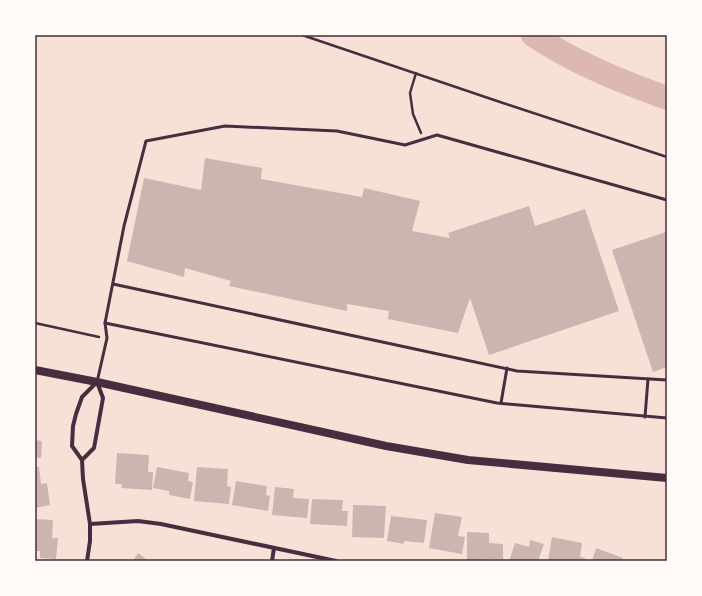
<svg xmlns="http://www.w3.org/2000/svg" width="702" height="596" font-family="'Golos Text',sans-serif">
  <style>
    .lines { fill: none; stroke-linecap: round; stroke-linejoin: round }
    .river { stroke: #dcb8b0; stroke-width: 24 }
    .building { fill: #ccb4b1 }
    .path { stroke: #4a2c40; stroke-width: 2.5 }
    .service { stroke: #4a2c40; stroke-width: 3 }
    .minor { stroke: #4a2c40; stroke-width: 4 }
    .secondary { stroke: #4a2c40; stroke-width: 8 }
    .neatline { fill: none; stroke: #4a2c40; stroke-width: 1.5 }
  </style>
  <rect width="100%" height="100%" fill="#f7e1d7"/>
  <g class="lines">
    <!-- river -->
    <path class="river" d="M533 35C575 63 620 81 667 98"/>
  </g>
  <!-- building -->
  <g class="building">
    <polygon points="205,158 262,168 261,179 362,197 364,188 420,201 412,231 450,238 448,233 529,206 535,226 585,209 619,311 489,355 470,298 458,333 388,319 389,311 347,304 347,311 229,286 231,281 185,268 184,277 127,261 144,178 201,190"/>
    <polygon points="666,232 667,236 667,367 653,372 612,250"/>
    <polygon points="35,440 42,441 41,458 35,458"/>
    <polygon points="117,453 149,455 148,472 153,472 152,490 121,488 122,484 115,484"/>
    <polygon points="35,467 39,467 41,484 47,483 50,505 35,508"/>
    <polygon points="157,467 189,473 188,481 193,482 190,499 169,495 169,491 153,488"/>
    <polygon points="197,467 228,469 227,486 231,487 229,504 194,501"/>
    <polygon points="236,481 267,486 266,495 270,496 268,511 232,505"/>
    <polygon points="275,487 294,489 293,498 309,499 307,518 272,515"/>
    <polygon points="312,499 343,500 342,511 348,511 347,526 310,524"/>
    <polygon points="353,505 386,506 384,538 352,537"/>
    <polygon points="435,513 462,517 458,536 465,537 462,554 429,548"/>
    <polygon points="391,516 427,520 424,543 404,541 404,544 387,541"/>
    <polygon points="35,519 53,520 52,538 58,538 56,559 40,558 40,551 35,551"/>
    <polygon points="467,532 489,533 489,543 503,544 503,559 482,559 482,561 467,561"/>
    <polygon points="552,537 582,543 580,557 585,558 585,561 548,561"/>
    <polygon points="530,540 544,544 538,561 509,561 515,543 529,547"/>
    <polygon points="596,548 623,558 622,561 592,561"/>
    <polygon points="138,553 149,561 133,561"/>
  </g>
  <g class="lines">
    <!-- path -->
    <g class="path">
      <polyline points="302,35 503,103 667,157"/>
      <polyline points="416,73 410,93 413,114 421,133"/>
      <polyline points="35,323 99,337"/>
    </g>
    <!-- service -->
    <g class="service">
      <polyline points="113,284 517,371 667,380"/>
      <polyline points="105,323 497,403 667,418"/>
      <polyline points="97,382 107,338 105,323 124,226 146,141 225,126 337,131 405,145 437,135 667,200"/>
      <polyline points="501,403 507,368"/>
      <polyline points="645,417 648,379"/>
    </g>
    <!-- minor -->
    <g class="minor">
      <polyline points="82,460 94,448 103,398 97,382 82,397 76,414 73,426 72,446 82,460 83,479 90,524 90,541 87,561"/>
      <polyline points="90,524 138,521 161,524 336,561"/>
      <polyline points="272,561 274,548"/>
    </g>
    <!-- secondary -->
    <polyline class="secondary" points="35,370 97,382 386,446 468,460 667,478"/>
  </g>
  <!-- border -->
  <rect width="702" height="596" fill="none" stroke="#fffaf5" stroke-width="72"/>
  <rect x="36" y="36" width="630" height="524" class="neatline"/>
</svg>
